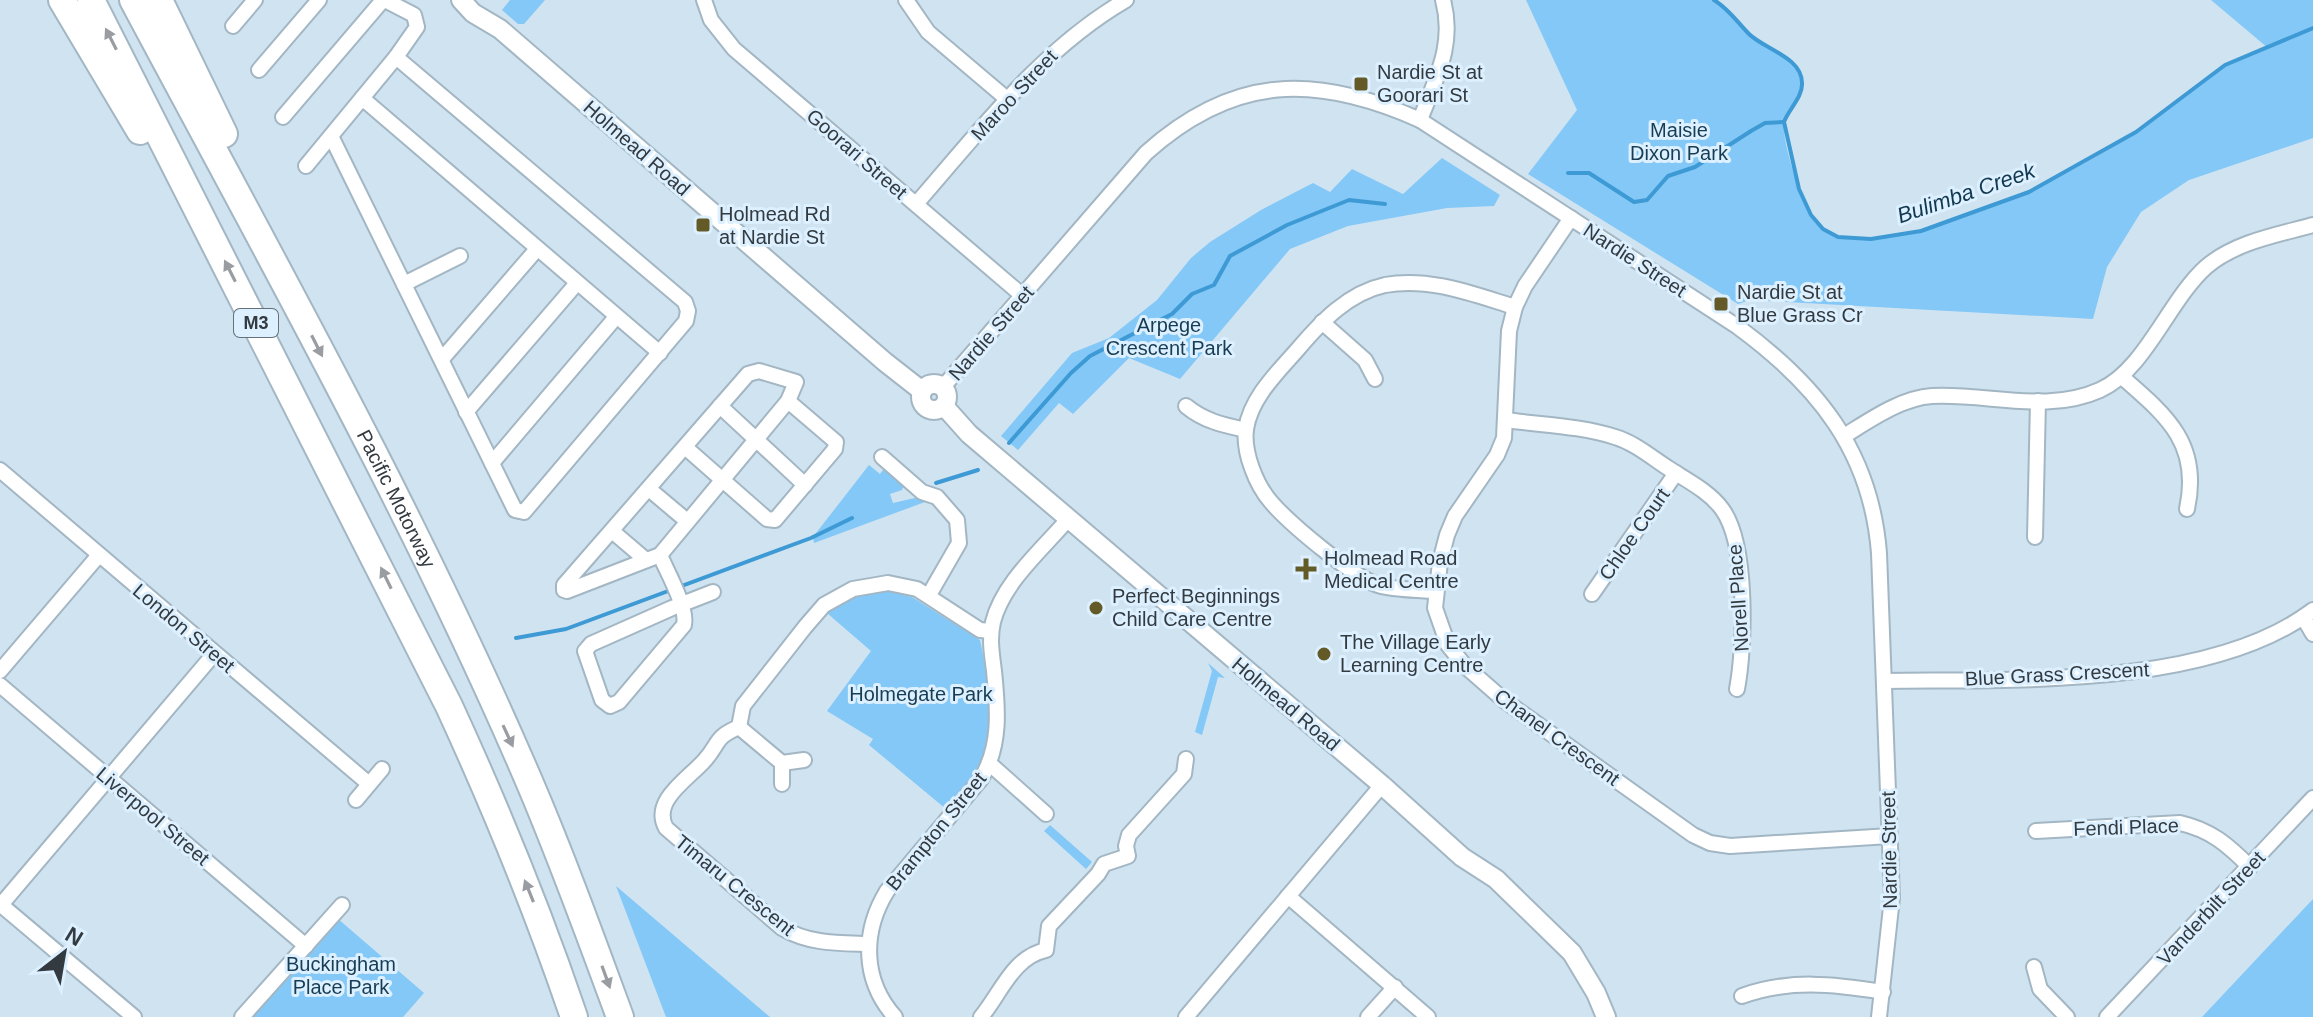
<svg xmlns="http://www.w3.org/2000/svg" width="2313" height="1017" font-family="Helvetica,sans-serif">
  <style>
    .green { fill: #83c8f7 }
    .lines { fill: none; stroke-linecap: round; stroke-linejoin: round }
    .stream { stroke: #3e9ad4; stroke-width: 4 }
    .minor-casing { stroke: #a3b6c3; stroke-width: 18 }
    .tertiary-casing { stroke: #a3b6c3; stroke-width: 22 }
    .motorway-casing { stroke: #a3b6c3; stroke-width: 30 }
    .minor { stroke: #fff; stroke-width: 14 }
    .tertiary { stroke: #fff; stroke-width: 18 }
    .motorway { stroke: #fff; stroke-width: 26 }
    .oneway { fill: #999ca0 }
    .poi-dot { fill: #635a27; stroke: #ddf0ff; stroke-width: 3 }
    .labels { text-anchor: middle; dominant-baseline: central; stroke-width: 6; stroke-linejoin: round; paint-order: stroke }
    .shield { fill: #ddf0ff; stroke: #667179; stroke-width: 2 }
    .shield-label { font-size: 18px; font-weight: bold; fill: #333a40 }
    .poi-label { font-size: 20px; fill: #333a40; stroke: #ddf0ff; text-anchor: start }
    .street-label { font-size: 20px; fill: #333a40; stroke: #ddf0ff }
    .park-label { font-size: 20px; fill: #173d55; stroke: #ddf0ff }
    .water-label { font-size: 22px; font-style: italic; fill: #123850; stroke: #ddf0ff }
  </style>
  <rect width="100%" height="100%" fill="#d0e3f1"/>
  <!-- green -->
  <g class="green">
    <polygon points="510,0 545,0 524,24 518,24 502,10"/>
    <path d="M1526 0H1714C1731 9 1737 26 1752 37 1769 49 1796 57 1802 79 1807 96 1785 107 1784 123 1782 146 1805 214 1823 229 1859 259 1991 210 2031 191 2064 175 2106 152 2136 132 2166 111 2192 85 2223 66 2237 58 2254 54 2268 48L2211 0H2313V138L2189 180 2141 212 2107 267 2093 319 1750 300 1738 304 1528 174 1577 110Z"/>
    <polygon points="1442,158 1500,195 1494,206 1447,208 1348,226 1290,249 1180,379 1129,358 1073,414 1059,403 1018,450 1001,436 1072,353 1109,338 1157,300 1191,258 1210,242 1261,210 1313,183 1330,192 1352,169 1403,194"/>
    <polygon points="869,465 880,474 886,466 904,485 902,490 890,494 893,503 919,497 925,502 814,543 813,537"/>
    <path d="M887 591 912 597 980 640C987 671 995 730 983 759 975 778 959 794 946 809L869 745 873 739 827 711 871 651 827 613 854 594Z"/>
    <polygon points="1208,663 1225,678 1218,677 1202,735 1195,732 1212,671"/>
    <polygon points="1050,825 1092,862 1086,869 1044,831"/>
    <polygon points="616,886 770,1017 666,1017"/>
    <polygon points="2313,899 2313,1017 2202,1017"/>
    <polygon points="337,918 424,993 403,1017 252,1017"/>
  </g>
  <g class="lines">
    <!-- stream -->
    <g class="stream">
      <path d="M1714 0C1729 9 1737 22 1749 34 1764 49 1802 57 1802 83 1803 97 1788 110 1784 122L1799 189 1811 215 1823 229 1838 237 1871 239 1921 231 2029 192 2136 132 2225 65 2313 28"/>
      <polyline points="1568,173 1589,173 1634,202 1647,200 1668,176 1695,167 1751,131 1765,123 1783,122"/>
      <polyline points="1009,443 1071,373 1090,356 1172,314 1192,294 1214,285 1230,256 1287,225 1349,200 1385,204"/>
      <polyline points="936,483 978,470"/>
      <polyline points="516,638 566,629 811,538 852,518"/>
    </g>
    <!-- minor casing -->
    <g class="minor-casing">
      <g id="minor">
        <polyline points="704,0 711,20 734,49 1023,296"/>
        <polyline points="906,0 928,32 1007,99"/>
        <polyline points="233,26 255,0"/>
        <polyline points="259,70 319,0"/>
        <polyline points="362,98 660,353"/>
        <polyline points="283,117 383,0"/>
        <path d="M1420 120C1436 78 1455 45 1443 0"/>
        <polyline points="331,136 515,510 524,512 686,321 688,311 685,302 396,57"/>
        <polyline points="306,166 396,57 417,27 414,15 385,0"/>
        <path d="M916 204C980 131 1040 50 1126 0"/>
        <polyline points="1571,218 1525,286 1515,307 1509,331 1504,438 1497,455 1455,516 1447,535 1440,562 1435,608 1448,645 1465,666 1505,701 1693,835 1710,843 1730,846 1890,836"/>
        <polyline points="404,284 460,256"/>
        <polyline points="1322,322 1365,360 1375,379"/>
        <polyline points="442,359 537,249"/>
        <polygon points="759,371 796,382 788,401 660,555 567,591 564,590 564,585 748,374"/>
        <path d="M2122 377C2167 416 2201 444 2187 509"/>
        <path d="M943 387 1146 153C1234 74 1316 74 1420 120L1738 327C1817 385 1871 451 1879 553L1892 898 1879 1017"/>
        <polyline points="720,406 805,485"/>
        <path d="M1186 406C1204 421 1223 425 1246 430"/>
        <polyline points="466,412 577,283"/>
        <path d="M1506 420C1542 425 1581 426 1615 437 1635 443 1651 457 1668 468 1686 480 1709 491 1722 509 1748 544 1745 647 1737 689"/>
        <path d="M1844 436C1870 420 1901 398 1932 396 1988 393 2047 414 2100 390 2145 370 2169 300 2206 267 2235 242 2277 235 2313 225"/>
        <polyline points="685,447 767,519 775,520 835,449 836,442 788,401"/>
        <polyline points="882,457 922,492 937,497 957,520 959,543 929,595"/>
        <polyline points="492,463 616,317"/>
        <polyline points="0,470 369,784"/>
        <polyline points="649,489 687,521"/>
        <polyline points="612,531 646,560"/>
        <polyline points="2035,537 2038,401"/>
        <path d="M660 555C667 572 688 608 684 625L619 702 610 706 602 700 585 651 591 644 672 608 713 592"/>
        <path d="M1436 591C1418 590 1398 590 1381 586 1356 580 1289 523 1271 502 1256 485 1243 452 1246 429 1251 397 1278 372 1298 349 1321 322 1348 293 1385 285 1430 277 1472 294 1515 307"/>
        <polyline points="1592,594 1676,473"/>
        <polyline points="2303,617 2313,634"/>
        <polyline points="0,671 99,555"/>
        <path d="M1884 681C2010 679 2209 689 2313 610"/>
        <polyline points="0,685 306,946"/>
        <path d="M739 727C713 738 720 744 704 761 688 779 651 801 666 828L782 928C809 944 838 943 868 944"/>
        <polyline points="739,727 743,706 805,627 824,605 853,589 888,583 917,589 980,630 991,631"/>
        <polyline points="739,727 782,763"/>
        <polyline points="990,764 1046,814"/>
        <polyline points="782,784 782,763 804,760"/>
        <polyline points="356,800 382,769"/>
        <path d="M2036 831 2180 823C2211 830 2228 845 2250 867"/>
        <polyline points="1288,896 1428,1017"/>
        <polyline points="0,904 134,1017"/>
        <polyline points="0,906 214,654"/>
        <polyline points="2034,967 2040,989 2067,1017"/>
        <path d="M1742 996C1789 979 1834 984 1883 992"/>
        <polyline points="242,1017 342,905"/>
        <path d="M895 1017C862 980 862 932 887 891L981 779C1001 746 998 709 994 671 992 655 989 639 993 622 1003 582 1043 549 1069 518"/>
        <path d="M981 1017C1001 993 1013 957 1046 950L1049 926 1098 874 1104 864 1128 856 1126 846 1129 835 1184 774 1186 759"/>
        <polyline points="1186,1017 1382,785"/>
        <polyline points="1368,1017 1395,987"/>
        <polyline points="2107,1017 2313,798"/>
      </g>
    </g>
    <!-- tertiary casing -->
    <g class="tertiary-casing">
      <g id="tertiary">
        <polyline points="461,0 473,13 500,29 885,362 922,391"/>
        <circle cx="934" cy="397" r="13"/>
        <polyline points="944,406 969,434 1382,785 1462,857 1496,879 1572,953 1596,993 1606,1017"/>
      </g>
    </g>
    <!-- motorway casing -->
    <g class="motorway-casing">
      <g id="motorway">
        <polyline points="62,0 140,131"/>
        <path d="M91 0 449 706C496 808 538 911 574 1017"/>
        <path id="s1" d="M133 0C270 257 414 513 529 781 562 858 591 938 620 1017"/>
        <polyline points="159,0 224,134"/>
      </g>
    </g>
    <!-- minor -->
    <use href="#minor" class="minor"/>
    <!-- tertiary -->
    <use href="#tertiary" class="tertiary"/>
    <!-- motorway -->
    <use href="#motorway" class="motorway"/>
  </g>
  <!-- one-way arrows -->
  <defs><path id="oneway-solid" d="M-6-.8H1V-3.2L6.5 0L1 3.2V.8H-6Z" transform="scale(2)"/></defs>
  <g class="oneway">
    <use href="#oneway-solid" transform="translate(111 39) rotate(-117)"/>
    <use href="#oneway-solid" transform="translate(230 271) rotate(-117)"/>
    <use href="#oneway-solid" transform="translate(317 346) rotate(63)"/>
    <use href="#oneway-solid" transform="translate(386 578) rotate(-116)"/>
    <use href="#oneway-solid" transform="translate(508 736) rotate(65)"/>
    <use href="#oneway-solid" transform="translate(529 891) rotate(-112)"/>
    <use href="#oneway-solid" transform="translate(606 977) rotate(70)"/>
  </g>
  <!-- markers -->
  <g class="poi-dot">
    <rect x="1353" y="76" width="16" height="16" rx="4"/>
    <rect x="695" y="217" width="16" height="16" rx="4"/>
    <rect x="1713" y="296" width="16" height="16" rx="4"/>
    <path d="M1302 557h8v8h8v8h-8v8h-8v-8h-8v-8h8z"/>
    <circle cx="1096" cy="608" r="8"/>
    <circle cx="1324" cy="654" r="8"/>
  </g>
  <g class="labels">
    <!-- shield labels -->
    <rect class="shield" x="234" y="309" width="44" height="28" rx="6"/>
    <g class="shield-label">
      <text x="256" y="323">M3</text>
    </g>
    <!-- poi labels -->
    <g class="poi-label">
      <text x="1377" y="72">Nardie St at<tspan x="1377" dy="23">Goorari St</tspan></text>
      <text x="719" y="214">Holmead Rd<tspan x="719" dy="23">at Nardie St</tspan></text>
      <text x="1737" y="292">Nardie St at<tspan x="1737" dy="23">Blue Grass Cr</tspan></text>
      <text x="1324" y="558">Holmead Road<tspan x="1324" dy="23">Medical Centre</tspan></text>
      <text x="1112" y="596">Perfect Beginnings<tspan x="1112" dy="23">Child Care Centre</tspan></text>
      <text x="1340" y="642">The Village Early<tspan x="1340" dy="23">Learning Centre</tspan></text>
    </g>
    <!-- street labels -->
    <g class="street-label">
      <text transform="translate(1014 95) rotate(-47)">Maroo Street</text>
      <text transform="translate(637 148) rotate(41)">Holmead Road</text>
      <text transform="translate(857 154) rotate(41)">Goorari Street</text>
      <text transform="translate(1635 260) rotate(33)">Nardie Street</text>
      <text transform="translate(991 333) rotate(-49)">Nardie Street</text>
      <text stroke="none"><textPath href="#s1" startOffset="564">Pacific Motorway</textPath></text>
      <text transform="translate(1634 534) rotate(-55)">Chloe Court</text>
      <text transform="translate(1738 598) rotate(-94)">Norell Place</text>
      <text transform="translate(184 628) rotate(40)">London Street</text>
      <text transform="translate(2057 674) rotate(-3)">Blue Grass Crescent</text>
      <text transform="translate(1286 704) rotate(40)">Holmead Road</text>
      <text transform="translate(1557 737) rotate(36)">Chanel Crescent</text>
      <text transform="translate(153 816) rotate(40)">Liverpool Street</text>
      <text transform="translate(2126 827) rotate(-2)">Fendi Place</text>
      <text transform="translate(936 831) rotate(-51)">Brampton Street</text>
      <text transform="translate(1889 850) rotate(-91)">Nardie Street</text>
      <text transform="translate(735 885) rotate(39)">Timaru Crescent</text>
      <text transform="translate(2211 908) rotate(-47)">Vanderbilt Street</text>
    </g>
    <!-- park labels -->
    <g class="park-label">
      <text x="1679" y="130">Maisie<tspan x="1679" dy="23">Dixon Park</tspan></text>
      <text x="1169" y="325">Arpege<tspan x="1169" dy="23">Crescent Park</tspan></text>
      <text x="921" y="694">Holmegate Park</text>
      <text x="341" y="964">Buckingham<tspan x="341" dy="23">Place Park</tspan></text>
    </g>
    <!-- water labels -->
    <g class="water-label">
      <text transform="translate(1966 193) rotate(-19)">Bulimba Creek</text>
    </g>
  </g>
  <!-- north arrow -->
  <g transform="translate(64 953) rotate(31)" stroke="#ddf0ff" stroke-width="6" paint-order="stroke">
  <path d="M0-6L14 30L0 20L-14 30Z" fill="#333a40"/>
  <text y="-12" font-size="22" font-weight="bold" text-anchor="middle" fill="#333a40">N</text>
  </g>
</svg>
